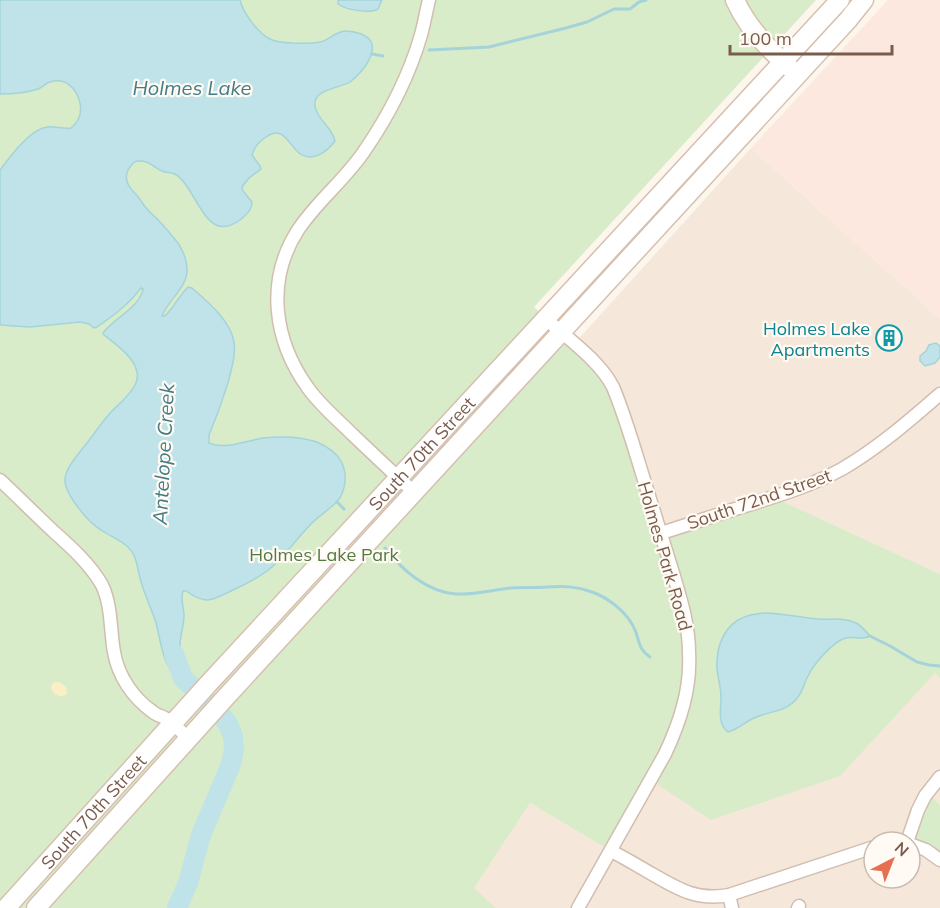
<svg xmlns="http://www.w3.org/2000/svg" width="940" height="908" font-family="Mulish,sans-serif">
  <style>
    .residential { fill: #f5e8da }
    .commercial { fill: #fde8e0 }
    .green { fill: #d8ecc9 }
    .sand { fill: #fcefc7 }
    .water { fill: #bfe3e8; stroke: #a5d3da; stroke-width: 1.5 }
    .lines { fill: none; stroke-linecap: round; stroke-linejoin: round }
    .stream { stroke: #a5d3da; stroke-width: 3 }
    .river { stroke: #bfe3e8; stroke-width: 20 }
    .street-casing { stroke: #d1beb0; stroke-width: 15 }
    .secondary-casing { stroke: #d6c0b0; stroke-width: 21 }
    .street { stroke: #fff; stroke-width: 12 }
    .secondary { stroke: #fff; stroke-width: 18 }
    .labels { text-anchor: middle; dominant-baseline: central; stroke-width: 4.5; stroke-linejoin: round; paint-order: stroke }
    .culture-label { font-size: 18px; fill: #0d838f; stroke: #fffaf3; text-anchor: end }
    .street-label { font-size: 18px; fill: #7a5c4d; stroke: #fffaf3 }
    .park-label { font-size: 18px; fill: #537a41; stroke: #fffaf3 }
    .water-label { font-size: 20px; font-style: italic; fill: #437c86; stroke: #fffaf3 }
  </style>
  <rect width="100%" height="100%" fill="#fdf6ec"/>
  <!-- residential -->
  <g class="residential">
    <polygon points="751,148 940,319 940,574 773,497 661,533 574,344"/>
    <polygon points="935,673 940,678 940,805 927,794 907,842 874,842 874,878 910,878 910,844 940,859 940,908 496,908 473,888 530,803 610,850 651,779"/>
  </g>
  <!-- commercial -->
  <polygon class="commercial" points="888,0 940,0 940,319 751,148"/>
  <!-- green -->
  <g class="green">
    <polygon points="0,0 816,0 534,307 603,371 661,532 773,497 940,574 940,678 935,673 840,776 711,820 651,780 611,851 530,803 474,888 496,908 0,908"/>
    <polygon points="927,793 940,805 940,859 910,844"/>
  </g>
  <!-- sand -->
  <path class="sand" d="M55 682 61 683 66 687 67 694C60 699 54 695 51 688L52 684Z"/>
  <!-- water -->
  <g class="water">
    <path d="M0 0H240C243 13 258 33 270 39 278 44 310 44 320 42 329 40 335 32 345 31 354 31 369 34 372 44 375 58 360 74 350 82 341 88 312 89 315 106 317 120 333 128 335 141 327 152 312 163 299 153 287 143 283 122 262 140 257 144 254 148 252 155L260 166 261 169 249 178 242 187 243 191 252 202C252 210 246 215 240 220 204 246 198 188 175 174 171 172 166 173 162 171 153 167 149 160 137 161 133 162 133 163 130 167 126 172 125 177 128 184 130 189 135 193 139 198 142 202 144 206 147 209 151 214 156 217 160 222 166 228 172 236 178 243 183 251 187 260 187 269 188 287 168 300 162 316H165C174 307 179 296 188 287L192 288C208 302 230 320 234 342 238 362 217 416 209 435V443C225 450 246 441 263 438 281 436 299 436 317 442 326 446 336 452 341 461 347 473 346 485 341 496 337 505 318 516 311 524 296 539 284 558 267 571 256 579 244 585 231 591 211 601 206 605 186 591H183C180 600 184 607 184 615 184 627 179 638 180 649 181 660 186 667 183 678 177 677 172 672 169 667 161 655 160 637 156 623 152 610 146 598 142 585 139 576 138 567 135 558 130 543 113 538 101 530 89 523 64 494 65 479 66 468 76 457 83 448 93 436 101 423 111 412 119 404 130 395 135 385 146 365 117 345 104 335L103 333C113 319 140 307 143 289L141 288C128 305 113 316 97 327L94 328 89 324 80 322 30 327 0 325V170C10 157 30 129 47 127 55 126 63 129 71 128 79 121 82 114 80 103 77 89 66 77 50 82 45 83 42 88 38 89 26 93 12 94 0 94Z"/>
    <path d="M338 0H382L378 9C370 14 346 10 338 4Z"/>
    <polygon points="936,343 940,346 940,357 935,363 925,366 920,361 920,356 926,351 929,345"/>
    <path d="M765 613C783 613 800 618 818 619 830 620 844 617 856 623 862 626 865 631 870 636 861 641 852 635 843 639 831 644 813 665 808 676 804 683 803 691 798 697 785 714 769 710 752 719 744 723 738 729 728 732 717 724 721 709 721 697 721 688 718 679 717 669 716 651 721 631 738 620 746 615 755 614 765 613Z"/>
  </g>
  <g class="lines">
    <!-- stream -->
    <g class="stream">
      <polyline points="429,50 489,47 566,28 587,22 614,9 630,9 639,2 646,0"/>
      <polyline points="372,54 383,56"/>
      <polyline points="337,502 344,509"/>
      <path d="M385 548C402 570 427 592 456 594 474 595 493 590 510 588 523 587 535 588 547 587 563 586 576 586 592 592 609 598 628 613 635 630 640 642 638 649 650 657"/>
      <polyline points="870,636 890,646 917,662 929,665 940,666"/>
    </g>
    <!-- river -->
    <polyline class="river" points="174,654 183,678 222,716 228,724 233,736 234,749 231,764 201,835 188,883 177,908"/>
    <!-- street casing -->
    <g class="street-casing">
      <g id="street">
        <path d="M545 318C568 339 599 360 613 387 628 423 638 462 650 499 658 524 665 548 673 573 681 600 689 625 689 653 691 689 680 722 665 754L578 908"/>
        <path d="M0 480C18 497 35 514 53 531 71 547 90 564 102 585 112 606 110 630 114 652 118 676 133 698 153 712 156 715 161 716 165 718 174 723 181 732 189 739"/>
        <path d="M415 493C394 474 373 454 352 434 337 419 320 405 308 388 274 341 265 281 298 230 317 201 346 179 365 150 389 115 409 76 421 35 424 24 426 12 429 0"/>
        <path d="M661 533C690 524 719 514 748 505 780 495 813 485 842 469 878 448 909 421 940 394"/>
        <polyline points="907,842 918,810 925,796 940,777"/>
        <polyline points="910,844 926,850 940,860"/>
        <path d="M611 851C625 858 638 866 652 874 678 889 697 901 729 895L874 847"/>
        <polyline points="729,895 732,908"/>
        <polyline points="798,908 799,906"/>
      </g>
    </g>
    <!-- secondary casing -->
    <g class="secondary-casing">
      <g id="secondary">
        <path d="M735 0C747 27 768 49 790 68"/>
        <path id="s1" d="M6 908 210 682 840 0"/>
        <polyline points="36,908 226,697 848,20 864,0"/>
      </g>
    </g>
    <!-- street -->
    <use href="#street" class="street"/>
    <!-- secondary -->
    <use href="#secondary" class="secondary"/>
  </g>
  <!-- icons -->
  <defs>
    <g id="building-ring" transform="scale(1.35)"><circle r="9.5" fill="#fffaf3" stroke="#0f9aa8" stroke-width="1.5"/><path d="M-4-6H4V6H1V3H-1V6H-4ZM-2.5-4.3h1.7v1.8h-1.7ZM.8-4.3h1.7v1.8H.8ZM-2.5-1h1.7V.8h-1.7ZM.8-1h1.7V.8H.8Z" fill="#0f9aa8"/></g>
  </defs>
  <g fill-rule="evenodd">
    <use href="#building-ring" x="889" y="338"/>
  </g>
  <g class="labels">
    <!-- culture labels -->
    <g class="culture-label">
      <text x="870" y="328">Holmes Lake<tspan x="870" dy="21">Apartments</tspan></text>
    </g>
    <!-- street labels -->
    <g class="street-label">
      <text stroke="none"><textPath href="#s1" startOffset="616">South 70th Street</textPath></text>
      <text transform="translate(759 499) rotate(-19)">South 72nd Street</text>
      <text transform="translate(665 556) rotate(74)">Holmes Park Road</text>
      <text stroke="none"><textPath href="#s1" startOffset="130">South 70th Street</textPath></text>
    </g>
    <!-- park labels -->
    <g class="park-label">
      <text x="324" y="554">Holmes Lake Park</text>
    </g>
    <!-- water labels -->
    <g class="water-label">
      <text x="192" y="87">Holmes Lake</text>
      <text transform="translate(163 454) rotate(-87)">Antelope Creek</text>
    </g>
  </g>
  <!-- north arrow -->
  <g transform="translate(892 860) rotate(42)"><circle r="28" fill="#fffaf3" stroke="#cabbb1" stroke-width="1.5"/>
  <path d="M0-4.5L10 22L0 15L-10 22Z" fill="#e76f51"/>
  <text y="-9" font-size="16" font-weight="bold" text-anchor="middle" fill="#7a5c4d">N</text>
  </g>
  <!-- scale -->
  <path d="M730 45v9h162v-9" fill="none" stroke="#7a5c4d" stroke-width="3"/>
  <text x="739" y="45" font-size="18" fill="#7a5c4d" stroke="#fffaf3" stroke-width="4.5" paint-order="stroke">100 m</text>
</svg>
